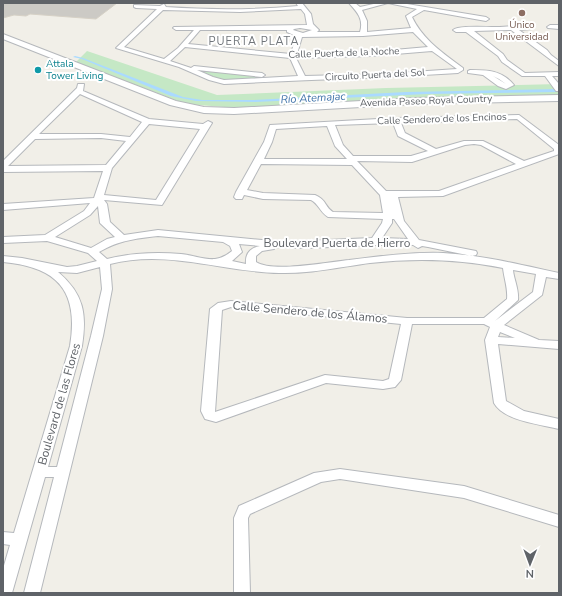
<svg xmlns="http://www.w3.org/2000/svg" width="562" height="596" font-family="'Nunito Sans',sans-serif">
  <style>
    .green { fill: #c5e8c5 }
    .water { fill: #aadaff }
    .building { fill: #cccac5; stroke: #d6d1c6 }
    .lines { fill: none; stroke-linecap: round; stroke-linejoin: round }
    .minor-casing { stroke: #b5b8bc; stroke-width: 2 }
    .tertiary-casing { stroke: #b5b8bc; stroke-width: 2 }
    .minor { fill: #fff; fill-rule: evenodd }
    .tertiary { fill: #fff; fill-rule: evenodd }
    .education-dot { fill: #8d6e63; stroke: #fff; stroke-width: 1.5 }
    .culture-dot { fill: #0f9aa8; stroke: #fff; stroke-width: 1.5 }
    .labels { text-anchor: middle; dominant-baseline: central; stroke-width: 4; stroke-linejoin: round; paint-order: stroke }
    .far-education-label { font-size: 10px; fill: #785e54; stroke: #fff }
    .far-street-label { font-size: 10px; fill: #5f6368; stroke: #fff }
    .far-culture-label { font-size: 10px; fill: #0d838f; stroke: #fff; text-anchor: start }
    .far-neighbourhood-label { font-size: 11px; letter-spacing: 1px; fill: #70757a; stroke: #fff }
    .far-water-label { font-size: 11px; font-style: italic; fill: #4174aa; stroke: #fff }
    .street-label { font-size: 12px; fill: #5f6368; stroke: #fff }
  </style>
  <rect width="100%" height="100%" fill="#f1efe8"/>
  <!-- green -->
  <g class="green">
    <polygon points="87,51 217,95 386,88 559,84 559,96 419,99 237,108 186,104 76,62"/>
    <polygon points="204,70 263,78 263,79 232,81 219,79 201,71"/>
  </g>
  <!-- water -->
  <polygon class="water" points="75,56 83,58 183,97 202,100 253,100 406,92 559,89 559,92 427,94 255,102 196,101 171,96 82,59 73,57"/>
  <!-- building -->
  <polygon class="building" points="3,3 117,3 96,19 30,14 26,16 14,15 3,18"/>
  <g class="lines">
    <!-- minor casing -->
    <g class="minor-casing">
      <g id="minor">
        <path d="M296 3H302L311 14 313 24 319 30 317 32H360C364 19 357 12 349 3H355L360 7 378 3H401L486 17 489 19 486 21 424 10 412 17C423 40 443 53 463 68V70L458 73C380 78 302 80 224 84L209 80 179 67 116 48 157 9 136 8 134 7V5L160 6 164 4 166 7C210 10 254 10 298 6ZM388 3 417 9 406 16 411 28 367 32V21L362 10ZM301 9 305 14 307 25 174 27 173 28 176 30H194L178 48 164 59 124 47 163 10 240 12ZM300 28 312 30 303 33 293 30 294 29ZM200 30H287V32L296 36 291 54 188 44ZM413 32 428 47 371 52 297 54 302 37 363 36ZM185 47 290 58 298 76 224 80 213 77 197 70 262 77 265 75 262 73 194 66 191 68 170 61ZM432 51 457 69 383 74 305 76 296 58 371 56Z"/>
        <polygon points="550,25 559,25 559,29 548,28 547,27"/>
        <path d="M512 26 532 27V29L519 30 547 50 551 55 559 61V66L511 30 474 31 503 54 507 60 525 73 559 72V76H552L559 84V91H556L545 76H522L502 62 498 56 466 32H456L453 30C461 24 499 29 512 26Z"/>
        <path d="M470 70C487 70 502 70 514 85L506 89 498 86 483 75 468 73V71ZM493 76 499 79 506 84Z"/>
        <path d="M78 84H84L83 91 149 119 203 124 208 121 212 123 162 205 104 200 107 204 110 222 124 235 158 230 283 242 372 238 382 223 383 219 328 217C320 212 318 203 311 200L263 199 244 195 242 199H236L234 197 236 192 264 142 270 125 396 118 519 115 559 145V154L443 196 398 197 404 221 419 240 476 251 477 253 476 255 472 256 428 247 422 246 418 248 413 245 403 244 306 248 275 247 274 249 262 251 256 256V262C273 273 328 262 349 260 380 256 411 252 443 253 482 255 521 265 559 273V279L546 277 542 295 504 325 539 340 559 341V349L498 344 506 401 524 411 559 419V429C540 424 504 421 494 403L485 340 490 327 484 324H412L401 380 395 387 383 389 326 383 216 422 205 419 201 411 210 309 218 303 231 301 407 318H484L507 299C508 288 504 278 503 268 458 259 415 258 370 263 340 267 309 274 279 273 223 272 167 249 110 264L112 289 103 336 40 593H24L54 477H45L12 593H3V569L10 545 3 544V532L14 533 70 346C79 291 58 267 3 262V256L22 258 67 267 77 266 97 261 88 253 47 241 3 243V237L45 235 84 211 90 203 3 210V204L94 198 103 171 3 172V161L77 88ZM80 94 142 122 130 137 101 134H39ZM517 119 554 149V151L524 161 483 141H464L436 149 405 133 401 123ZM393 123 398 136 428 151 411 156H353L343 145 335 125ZM149 124 200 129 156 200 104 195 112 168ZM327 126 335 146 347 159H264L272 142 276 129ZM101 138 126 141 106 165 8 166 35 139ZM474 144 481 145 516 164 439 191H386L357 161 412 162 465 145ZM261 164 352 165 380 195 383 213 333 212C324 206 327 200 315 195L263 193 247 190ZM98 206 100 223 115 237 107 239 91 248 55 237 90 215ZM392 219H394L408 239 382 238 392 223ZM158 236 223 242 230 246 232 251C227 255 222 258 215 259 205 260 192 255 181 254 156 252 131 253 107 259L99 252C120 240 134 239 158 236ZM239 244 260 246C250 248 245 254 246 264L232 261 242 252ZM100 267 102 289 91 336 57 467H48L82 346C87 314 84 294 58 272L77 273ZM513 270 536 274 533 292 495 321 518 300C519 289 514 280 513 270ZM231 307 401 324 389 379 383 381 325 375 215 412 222 310ZM500 332 515 338 498 337Z"/>
        <polygon points="340,469 464,486 559,515 559,527 464,498 340,479 321,482 250,514 248,518 250,593 234,593 234,518 239,506 314,473"/>
      </g>
    </g>
    <!-- tertiary casing -->
    <g class="tertiary-casing">
      <polygon id="tertiary" points="3,34 176,101 204,107 234,108 415,98 559,95 559,101 415,104 234,114 204,113 170,105 3,39"/>
    </g>
    <!-- minor -->
    <use href="#minor" class="minor"/>
    <!-- tertiary -->
    <use href="#tertiary" class="tertiary"/>
  </g>
  <!-- markers -->
  <circle class="education-dot" cx="522" cy="13" r="4"/>
  <circle class="culture-dot" cx="38" cy="70" r="4"/>
  <g class="labels">
    <!-- far-education labels -->
    <g class="far-education-label">
      <text x="522" y="25">Único<tspan x="522" dy="12">Universidad</tspan></text>
    </g>
    <!-- far-street labels -->
    <g class="far-street-label">
      <text transform="translate(344 53) rotate(-2)">Calle Puerta de la Noche</text>
      <text transform="translate(375 75) rotate(-3)">Circuito Puerta del Sol</text>
      <text transform="translate(426 101) rotate(-2)">Avenida Paseo Royal Country</text>
      <text transform="translate(442 119) rotate(-2)">Calle Sendero de los Encinos</text>
    </g>
    <!-- far-culture labels -->
    <g class="far-culture-label">
      <text x="46" y="64">Attala<tspan x="46" dy="12">Tower Living</tspan></text>
    </g>
    <!-- far-neighbourhood labels -->
    <g class="far-neighbourhood-label">
      <text x="254" y="41">PUERTA PLATA</text>
    </g>
    <!-- far-water labels -->
    <g class="far-water-label">
      <text transform="translate(313 98) rotate(-3)">Río Atemajac</text>
    </g>
    <!-- street labels -->
    <g class="street-label">
      <text x="337" y="243">Boulevard Puerta de Hierro</text>
      <text transform="translate(310 312) rotate(5)">Calle Sendero de los Álamos</text>
      <text transform="translate(59 404) rotate(-74)">Boulevard de las Flores</text>
    </g>
  </g>
  <!-- border -->
  <rect width="562" height="596" fill="none" stroke="#5f6368" stroke-width="8"/>
  <!-- north arrow -->
  <g transform="translate(530 564) rotate(181)" stroke="#ffffff" stroke-width="3" paint-order="stroke">
  <path d="M0-3L7 15L0 10L-7 15Z" fill="#5f6368"/>
  <text y="-6" font-size="11" font-weight="bold" text-anchor="middle" fill="#5f6368">N</text>
  </g>
</svg>
